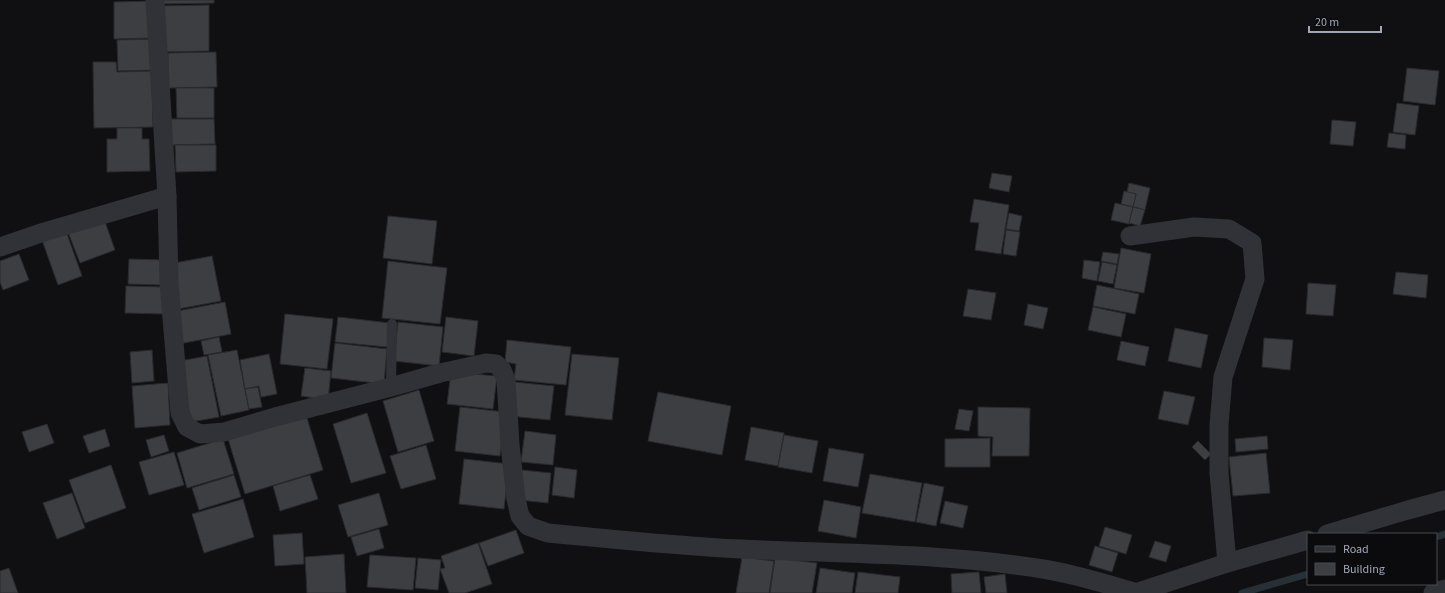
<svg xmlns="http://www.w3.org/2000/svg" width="1445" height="593" font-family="'Source Sans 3',sans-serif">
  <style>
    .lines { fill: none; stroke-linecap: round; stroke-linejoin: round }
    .stream { stroke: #263036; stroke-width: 7 }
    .building { fill: #3c3e42; stroke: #2a2a2e }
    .lane { stroke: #313237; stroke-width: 10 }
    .street { stroke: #313237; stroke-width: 19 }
  </style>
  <rect width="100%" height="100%" fill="#101012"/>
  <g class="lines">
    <!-- stream -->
    <g class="stream">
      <polyline points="1436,537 1445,534"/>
      <polyline points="1242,593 1308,574"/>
    </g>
  </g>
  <!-- building -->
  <g class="building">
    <polygon points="157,0 214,0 214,3 157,4"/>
    <polygon points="155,1 155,38 114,39 114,2"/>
    <polygon points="209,5 209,51 160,52 159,6"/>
    <polygon points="155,39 155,70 118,71 117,40"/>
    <polygon points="216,52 217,87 168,88 168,53"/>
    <polygon points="93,62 116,62 117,72 152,71 153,127 94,128"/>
    <polygon points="1407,68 1439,71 1435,105 1403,101"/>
    <polygon points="176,88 214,88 214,118 177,118"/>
    <polygon points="1397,103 1419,106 1415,135 1393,132"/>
    <polygon points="168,119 214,119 215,144 169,145"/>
    <polygon points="1332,120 1356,122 1353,146 1330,144"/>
    <polygon points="117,128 142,128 142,139 149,139 150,171 107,172 107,139 117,139"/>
    <polygon points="1389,133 1406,135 1405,149 1387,147"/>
    <polygon points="175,145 216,145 216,171 176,172"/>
    <polygon points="992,173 1012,176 1009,192 989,188"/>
    <polygon points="1129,183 1150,188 1145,210 1133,207 1136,194 1127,192"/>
    <polygon points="1124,191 1136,194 1133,207 1121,204"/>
    <polygon points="974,199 1009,205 1001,254 975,250 979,223 970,222"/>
    <polygon points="1115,203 1133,207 1129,224 1111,220"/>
    <polygon points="1133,207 1145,210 1140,226 1129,223"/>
    <polygon points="1009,213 1022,216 1019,231 1006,229"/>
    <polygon points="388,216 437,221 432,264 383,258"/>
    <polygon points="104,219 115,250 80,263 68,232"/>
    <polygon points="1006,230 1020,232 1016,256 1003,254"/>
    <polygon points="66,231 82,276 58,285 42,240"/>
    <polygon points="1121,248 1151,254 1144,293 1114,288"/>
    <polygon points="1103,252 1119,254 1117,264 1101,261"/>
    <polygon points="19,254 29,280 3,290 0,282 0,261"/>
    <polygon points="212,256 221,301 178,309 169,264"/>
    <polygon points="129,259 164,260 163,285 128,284"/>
    <polygon points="1084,260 1100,262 1097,281 1082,278"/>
    <polygon points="388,261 447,268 440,324 382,318"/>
    <polygon points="1102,262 1117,265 1113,284 1098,281"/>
    <polygon points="1396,272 1428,275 1426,298 1393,294"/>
    <polygon points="1308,283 1336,285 1333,316 1306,314"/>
    <polygon points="1097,285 1139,294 1135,314 1093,306"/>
    <polygon points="126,286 164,287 164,314 125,313"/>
    <polygon points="968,289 996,293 991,320 963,316"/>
    <polygon points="225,302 231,334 179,344 172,312"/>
    <polygon points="1028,304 1048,308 1043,329 1024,325"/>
    <polygon points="1093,307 1126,314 1121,337 1088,330"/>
    <polygon points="285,314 333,319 327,369 280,364"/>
    <polygon points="338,317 390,323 387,347 335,342"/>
    <polygon points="446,317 478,321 474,356 442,352"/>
    <polygon points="398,322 443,327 439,366 394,361"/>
    <polygon points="1175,328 1208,335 1201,368 1168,361"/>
    <polygon points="219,337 222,352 204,355 201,341"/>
    <polygon points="1264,338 1293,340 1290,370 1262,367"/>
    <polygon points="507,340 571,347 566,385 514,380 516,364 505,362"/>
    <polygon points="1121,341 1149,347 1145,366 1117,360"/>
    <polygon points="335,343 387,349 384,384 331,378"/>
    <polygon points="152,350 154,381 132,383 130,352"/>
    <polygon points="237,350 249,410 221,416 208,355"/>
    <polygon points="269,354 277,394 261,397 259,386 245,389 240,360"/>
    <polygon points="572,354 619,358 612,420 565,415"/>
    <polygon points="207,356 219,417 191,422 180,361"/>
    <polygon points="305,368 331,371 328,400 301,396"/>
    <polygon points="451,372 497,376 493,409 447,404"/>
    <polygon points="514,382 554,386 550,420 510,416"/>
    <polygon points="168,383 170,425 135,428 132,386"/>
    <polygon points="258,387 262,407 249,409 245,389"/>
    <polygon points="419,390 434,441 398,452 383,401"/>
    <polygon points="1164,391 1195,397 1188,425 1158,419"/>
    <polygon points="658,392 731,406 722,455 648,441"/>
    <polygon points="460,407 505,412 500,456 455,451"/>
    <polygon points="978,407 1030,408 1029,456 992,456 993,437 978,436"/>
    <polygon points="959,409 973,411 969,431 955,429"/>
    <polygon points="367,413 386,473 351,483 333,424"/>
    <polygon points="306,415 323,470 245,494 228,439"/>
    <polygon points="47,424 54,443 29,452 22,432"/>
    <polygon points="751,427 784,433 778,466 745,460"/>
    <polygon points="105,429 110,446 89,453 83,436"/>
    <polygon points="525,431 556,435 553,465 521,462"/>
    <polygon points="164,435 169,451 151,457 146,440"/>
    <polygon points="784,435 818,441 812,473 778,467"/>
    <polygon points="1267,436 1268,449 1236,452 1235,439"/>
    <polygon points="990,438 990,467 945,467 945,439"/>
    <polygon points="223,439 234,474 187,488 177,453"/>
    <polygon points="1198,441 1211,454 1205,460 1192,447"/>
    <polygon points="426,445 436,479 401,489 390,456"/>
    <polygon points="829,448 864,454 858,487 823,481"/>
    <polygon points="174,452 184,485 149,495 139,462"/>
    <polygon points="1266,453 1270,493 1233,496 1229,457"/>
    <polygon points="464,459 509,464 504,509 459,504"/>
    <polygon points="111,465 126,508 85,523 69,480"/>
    <polygon points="555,467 577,470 574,498 552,495"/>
    <polygon points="522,470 551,473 548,503 519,500"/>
    <polygon points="870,474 922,483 915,522 862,513"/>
    <polygon points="234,475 241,497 199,510 192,488"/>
    <polygon points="310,475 318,499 280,511 273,486"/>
    <polygon points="924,483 944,487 936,526 916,522"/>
    <polygon points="72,493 85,528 57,539 43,503"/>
    <polygon points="379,493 388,525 348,537 338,505"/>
    <polygon points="243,499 254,537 204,553 192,514"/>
    <polygon points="824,500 861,507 856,538 818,531"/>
    <polygon points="945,501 968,506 963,528 940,523"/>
    <polygon points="1105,527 1132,535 1126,554 1099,546"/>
    <polygon points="379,529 384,548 357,556 351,537"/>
    <polygon points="516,530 524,553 488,566 479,543"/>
    <polygon points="302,533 304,564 275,566 273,535"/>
    <polygon points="1155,541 1171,546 1166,562 1149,557"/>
    <polygon points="478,543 492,584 465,593 449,593 440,569 445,568 441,556"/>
    <polygon points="1095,546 1118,553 1112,572 1089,565"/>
    <polygon points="344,554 346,593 307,593 305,557"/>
    <polygon points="370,555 416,558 413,590 367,587"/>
    <polygon points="742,557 774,561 769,593 736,593"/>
    <polygon points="418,558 441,560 438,590 415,588"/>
    <polygon points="775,558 817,563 812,593 770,593"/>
    <polygon points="9,568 18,593 0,593 0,571"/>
    <polygon points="820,568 855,573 852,593 816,593"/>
    <polygon points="858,572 900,577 898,593 855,593"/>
    <polygon points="979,572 981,593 952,593 951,574"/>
    <polygon points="1005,574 1007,593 986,593 984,577"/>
  </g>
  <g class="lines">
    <!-- lane -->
    <polyline class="lane" points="391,387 392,324"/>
    <!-- street -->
    <g class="street">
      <path d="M155 0 167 196 169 283 180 413 187 427 200 434 224 432 275 417 391 387 440 373 486 363 496 364 502 370 506 380 510 445 516 499 520 516 528 526 548 533C612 539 676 546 741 549 842 554 943 553 1043 569 1075 574 1106 584 1137 593"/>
      <polyline points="1130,236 1194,227 1229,229 1252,243 1255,279 1223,377 1219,425 1219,473 1227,563"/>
      <polyline points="0,247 44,232 167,196"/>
      <polyline points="1327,534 1408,510 1445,500"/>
      <polyline points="1135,593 1227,563 1308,540"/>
      <polyline points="1433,593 1445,589"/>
    </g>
  </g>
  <!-- legend -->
  <rect x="1307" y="533" width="130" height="52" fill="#0b0b0d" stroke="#474a50"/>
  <rect x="1315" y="546" width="20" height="6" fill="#313237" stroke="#474a50"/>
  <text x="1343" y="553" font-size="12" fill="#a0a8b4">Road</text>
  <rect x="1315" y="563" width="20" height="12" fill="#3c3e42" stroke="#474a50"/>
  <text x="1343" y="573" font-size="12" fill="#a0a8b4">Building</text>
  <!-- scale -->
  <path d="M1309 26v6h72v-6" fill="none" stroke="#a0a8b4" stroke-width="2"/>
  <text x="1315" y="26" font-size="12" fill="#a0a8b4" stroke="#0b0b0d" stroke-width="3" paint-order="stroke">20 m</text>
</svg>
